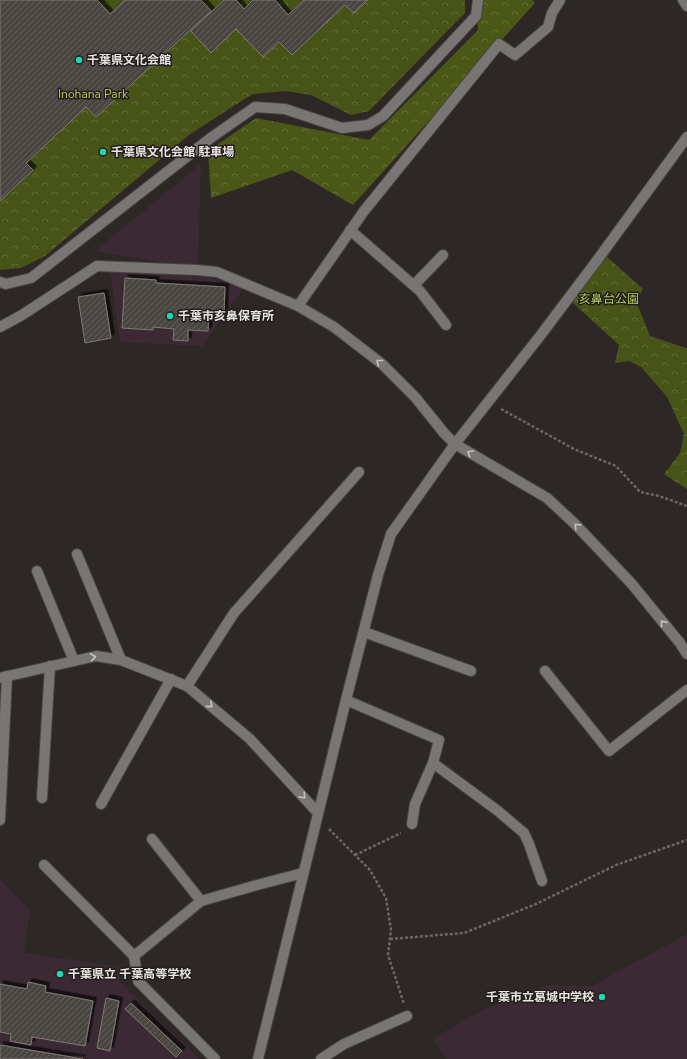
<svg xmlns="http://www.w3.org/2000/svg" width="687" height="1059" font-family="'Nunito Sans','Noto Sans JP',sans-serif">
  <style>
    .education { fill: #3b2a33 }
    .forest { fill: url(#forest-crowns) }
    .park { fill: url(#park-crowns) }
    .building { fill: url(#building-hatch); stroke: #817a77; filter: url(#shadow) }
    .lines { fill: none; stroke-linecap: round; stroke-linejoin: round }
    .minor-casing { stroke: #4b4543; stroke-width: 12 }
    .path { stroke: #6c6765; stroke-width: 2.5; stroke-dasharray: 3 2; stroke-linecap: butt }
    .minor { stroke: #787575; stroke-width: 10 }
    .oneway { stroke: #c6c3c2 }
    .poi-dot { fill: #23d5af; stroke: #231e1b; stroke-width: 1.5 }
    .labels { text-anchor: middle; dominant-baseline: central; stroke-width: 3; stroke-linejoin: round; paint-order: stroke }
    .poi-label { font-size: 12px; font-weight: bold; fill: #e8e4e3; stroke: #231e1b; text-anchor: start }
    .park-label { font-size: 12px; fill: #b4cc5c; stroke: #231e1b }
  </style>
  <defs>
    <pattern id="forest-crowns" width="20" height="18" patternUnits="userSpaceOnUse"><rect width="20" height="18" fill="#4b5716"/><path d="M2 6a3 3 0 1 1 6 0M12 15a3 3 0 1 1 6 0" fill="none" stroke="#656f38"/></pattern>
    <pattern id="park-crowns" width="20" height="18" patternUnits="userSpaceOnUse"><rect width="20" height="18" fill="#475317"/><path d="M2 6a3 3 0 1 1 6 0M12 15a3 3 0 1 1 6 0" fill="none" stroke="#626c39"/></pattern>
    <pattern id="building-hatch" width="6" height="6" patternUnits="userSpaceOnUse"><rect width="6" height="6" fill="#494441"/><path d="M-1 1l2-2M0 6l6-6M5 7l2-2" fill="none" stroke="#635f5c"/></pattern>
    <filter id="shadow"><feDropShadow dx="3.5" dy="-3.5" stdDeviation="0" flood-color="#0009"/></filter>
  </defs>
  <rect width="100%" height="100%" fill="#2d2725"/>
  <!-- education -->
  <g class="education">
    <polygon points="201,164 198,264 165,263 95,251"/>
    <polygon points="110,270 212,278 243,289 202,346 120,342"/>
    <polygon points="0,879 30,910 24,953 122,967 119,981 199,1059 0,1059"/>
    <polygon points="687,934 687,1059 446,1059 433,1038 487,1008 549,985 592,986"/>
  </g>
  <!-- forest -->
  <polygon class="forest" points="476,0 532,0 535,3 353,205 292,170 211,198 208,151 256,118 369,140 478,30"/>
  <!-- park -->
  <g class="park">
    <polygon points="0,0 465,0 465,13 369,111 351,115 311,95 286,91 253,94 229,109 189,135 45,256 21,268 0,270"/>
    <polygon points="606,256 643,289 636,301 650,336 686,348 687,348 687,489 664,474 680,453 684,434 667,397 641,367 629,361 615,363 619,345 572,302"/>
  </g>
  <!-- building -->
  <g class="building">
    <polygon points="0,0 97,0 110,14 125,0 201,0 211,11 96,117 86,107 26,163 33,170 0,201"/>
    <polygon points="224,0 236,0 244,9 253,0 275,0 288,15 304,0 368,0 354,13 345,5 292,55 279,42 263,57 236,29 211,53 191,31"/>
    <polygon points="125,278 156,280 156,283 225,287 224,313 209,313 208,331 188,330 188,341 173,340 174,329 153,327 153,330 122,328"/>
    <polygon points="104,293 111,338 85,343 78,297"/>
    <polygon points="28,982 46,986 45,992 93,1001 85,1046 32,1037 31,1045 10,1041 11,1034 0,1032 0,984 27,989"/>
    <polygon points="106,998 119,1001 110,1051 97,1048"/>
    <polygon points="131,1003 182,1051 176,1057 125,1009"/>
    <polygon points="0,1045 83,1059 0,1059"/>
  </g>
  <g class="lines">
    <!-- minor casing -->
    <g class="minor-casing">
      <g id="minor">
        <polyline points="683,0 687,6"/>
        <polyline points="350,230 420,291 446,325"/>
        <polyline points="0,282 6,284 31,278 212,137 255,107 285,109 342,128 368,125 383,116 476,16 478,0"/>
        <polyline points="414,285 443,255"/>
        <polyline points="298,306 364,211 499,44 515,55 548,27 552,13 560,0"/>
        <polyline points="0,327 22,315 97,266 197,270 217,272 298,306 334,327 382,364 415,397 444,433 455,444 547,498 574,523 631,583 680,643 687,654"/>
        <polyline points="77,554 121,660"/>
        <polyline points="37,571 74,661"/>
        <polyline points="364,632 471,671"/>
        <polyline points="545,671 609,751 687,690"/>
        <polyline points="0,678 96,656 121,660 187,686 250,739 318,813"/>
        <polyline points="187,686 234,613 359,472"/>
        <polyline points="346,700 439,740 433,763 415,804 412,824"/>
        <polyline points="433,763 498,811 524,833 529,844 542,881"/>
        <polyline points="42,798 50,666"/>
        <polyline points="101,804 171,679"/>
        <polyline points="0,820 7,676"/>
        <polyline points="152,839 201,901"/>
        <polyline points="44,865 134,956 201,901 257,885 303,873"/>
        <polyline points="134,956 138,981 215,1059"/>
        <polyline points="258,1059 346,700 378,575 391,534 455,444 540,336 598,259 687,137"/>
        <polyline points="321,1059 344,1044 407,1016"/>
      </g>
    </g>
    <!-- path -->
    <g class="path">
      <polyline points="501,409 574,449 616,466 640,492 659,496 687,506"/>
      <polyline points="329,829 370,870 386,898 391,930 388,955 404,1004"/>
      <polyline points="355,855 401,833"/>
      <polyline points="390,939 464,933 536,904 616,865 687,840"/>
    </g>
    <!-- minor -->
    <use href="#minor" class="minor"/>
  </g>
  <!-- one-way arrows -->
  <defs><path id="oneway-chevron" d="M-2-3.5L2.5 0L-2 3.5" fill="none" stroke-width="1.6" stroke-linecap="round" stroke-linejoin="round"/></defs>
  <g class="oneway">
    <use href="#oneway-chevron" transform="translate(379 362) rotate(-141)"/>
    <use href="#oneway-chevron" transform="translate(470 453) rotate(-149)"/>
    <use href="#oneway-chevron" transform="translate(577 526) rotate(-134)"/>
    <use href="#oneway-chevron" transform="translate(663 623) rotate(-129)"/>
    <use href="#oneway-chevron" transform="translate(93 657) rotate(-7)"/>
    <use href="#oneway-chevron" transform="translate(210 705) rotate(40)"/>
    <use href="#oneway-chevron" transform="translate(303 796) rotate(47)"/>
  </g>
  <!-- markers -->
  <g class="poi-dot">
    <circle cx="79" cy="60" r="4"/>
    <circle cx="103" cy="152" r="4"/>
    <circle cx="170" cy="316" r="4"/>
    <circle cx="60" cy="974" r="4"/>
    <circle cx="602" cy="997" r="4"/>
  </g>
  <g class="labels">
    <!-- poi labels -->
    <g class="poi-label">
      <text x="87" y="60">千葉県文化会館</text>
      <text x="111" y="152">千葉県文化会館 駐車場</text>
      <text x="178" y="316">千葉市亥鼻保育所</text>
      <text x="68" y="974">千葉県立 千葉高等学校</text>
      <text x="594" y="997" text-anchor="end">千葉市立葛城中学校</text>
    </g>
    <!-- park labels -->
    <g class="park-label">
      <text x="93" y="94">Inohana Park</text>
      <text x="609" y="299">亥鼻台公園</text>
    </g>
  </g>
</svg>
